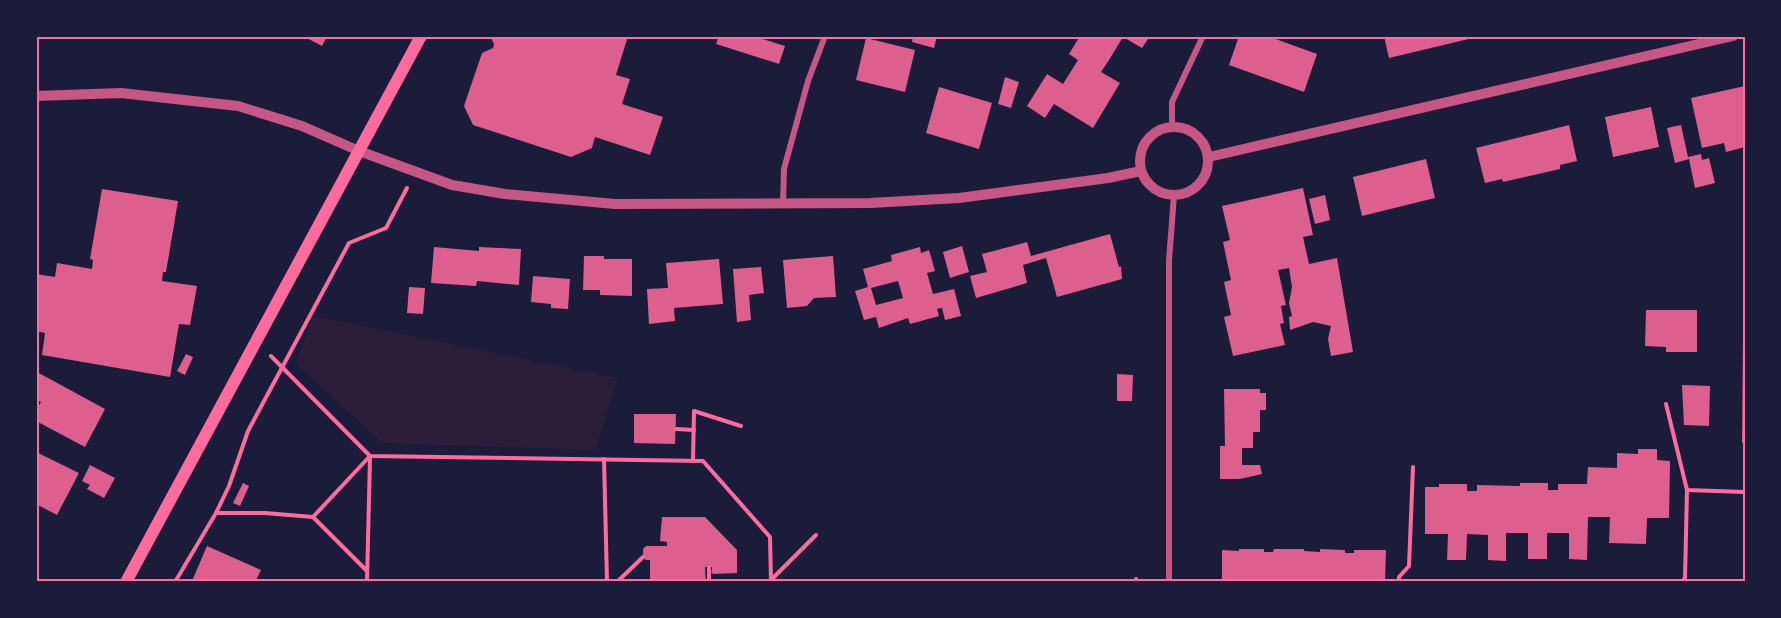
<svg xmlns="http://www.w3.org/2000/svg" width="1781" height="618" font-family="'Fira Sans',sans-serif">
  <style>
    .green { fill: #2a1e3b }
    .building { fill: #dd5f8e; fill-rule: evenodd }
    .lines { fill: none; stroke-linecap: round; stroke-linejoin: round }
    .path { stroke: #ff6b9d; stroke-width: 4 }
    .minor { stroke: #c65784; stroke-width: 6 }
    .tertiary { stroke: #c65784; stroke-width: 10 }
    .secondary { stroke: #ff6b9d; stroke-width: 12 }
    .neatline { fill: none; stroke: #ff6b9d; stroke-width: 2 }
  </style>
  <rect width="100%" height="100%" fill="#1b1b3a"/>
  <!-- green -->
  <polygon class="green" points="313,316 618,378 595,450 382,443 295,363"/>
  <!-- building -->
  <g class="building">
    <polygon points="303,36 327,36 322,46"/>
    <polygon points="490,36 628,36 616,75 630,79 622,104 663,117 650,155 595,137 592,148 571,157 473,125 464,106 482,53 493,48 494,44"/>
    <polygon points="719,36 753,36 785,46 779,64 716,44"/>
    <polygon points="913,36 937,36 934,48 912,42"/>
    <polygon points="1080,36 1150,36 1142,48 1123,37 1109,60 1101,72 1120,83 1093,128 1054,104 1045,118 1027,106 1047,74 1063,84 1078,60 1069,54"/>
    <polygon points="1239,36 1267,36 1317,54 1304,92 1229,65"/>
    <polygon points="1384,36 1477,36 1477,37 1389,58"/>
    <polygon points="866,38 915,50 905,92 856,80"/>
    <polygon points="1005,77 1019,82 1011,108 998,104"/>
    <polygon points="1745,86 1745,147 1726,152 1724,143 1702,148 1691,98"/>
    <polygon points="939,87 992,103 979,149 926,133"/>
    <polygon points="1651,107 1659,147 1613,157 1605,117"/>
    <polygon points="1569,125 1577,161 1560,165 1560,169 1503,182 1502,179 1485,183 1476,148"/>
    <polygon points="1681,125 1688,157 1701,154 1702,160 1709,158 1715,183 1695,188 1689,159 1675,163 1667,128"/>
    <polygon points="1426,159 1435,198 1362,216 1353,177"/>
    <polygon points="1303,188 1313,235 1303,237 1309,264 1337,258 1353,352 1331,356 1328,339 1331,326 1313,322 1290,330 1289,317 1292,316 1289,303 1292,287 1289,268 1278,270 1286,305 1281,306 1284,323 1280,324 1285,345 1233,356 1224,317 1231,315 1224,282 1231,280 1223,242 1230,240 1222,206"/>
    <polygon points="102,189 178,201 166,272 163,272 162,281 197,286 190,325 179,324 170,377 42,355 45,333 36,331 36,274 55,277 57,263 92,269 93,260 90,259"/>
    <polygon points="1325,195 1330,220 1315,224 1309,199"/>
    <polygon points="1110,234 1119,267 1121,266 1122,279 1057,297 1046,258 1023,265 1027,283 976,298 970,276 987,272 982,254 1027,242 1031,256"/>
    <polygon points="962,246 969,272 950,278 943,252"/>
    <polygon points="434,247 479,251 479,247 521,249 519,285 477,281 476,286 431,283"/>
    <path d="M920 247 921 253 929 250 935 271 927 273 933 294 954 289 961 316 945 320 942 308 937 309 939 316 910 324 908 318 879 328 876 317 864 320 855 291 868 287 863 269 892 261 891 255ZM898 281 903 298 876 305 871 288Z"/>
    <polygon points="584,256 604,256 604,259 632,259 632,296 600,295 600,290 583,290"/>
    <polygon points="833,256 836,297 814,298 807,306 787,308 783,260"/>
    <polygon points="719,259 723,304 674,308 675,321 649,324 647,289 668,288 666,263"/>
    <polygon points="761,267 764,293 749,295 751,320 737,322 733,269"/>
    <polygon points="533,276 570,279 568,309 551,308 551,304 531,302"/>
    <polygon points="409,287 425,288 423,314 407,313"/>
    <polygon points="1646,310 1697,310 1697,352 1666,352 1666,347 1645,346"/>
    <polygon points="1743,341 1745,341 1745,443 1742,443"/>
    <polygon points="186,354 193,357 185,375 177,371"/>
    <polygon points="37,372 105,409 85,447 36,421 36,411 41,402 36,399"/>
    <polygon points="1117,374 1133,375 1132,401 1117,401"/>
    <polygon points="1682,385 1710,386 1709,426 1684,425"/>
    <polygon points="1224,389 1260,389 1260,393 1266,393 1266,410 1260,410 1260,432 1253,432 1253,448 1242,448 1242,465 1260,465 1262,474 1240,479 1220,479 1220,446 1225,446"/>
    <polygon points="634,414 676,414 675,444 634,443"/>
    <polygon points="1638,449 1657,449 1657,460 1670,461 1669,518 1647,518 1646,544 1609,543 1610,517 1588,517 1587,560 1569,559 1569,533 1547,533 1547,559 1528,559 1528,533 1506,533 1506,561 1488,560 1488,535 1467,534 1466,560 1447,560 1448,534 1425,534 1425,487 1439,487 1439,484 1467,484 1467,491 1477,491 1477,485 1520,486 1520,483 1548,483 1548,490 1558,490 1558,484 1587,484 1588,467 1617,468 1617,453 1638,454"/>
    <polygon points="36,452 79,473 57,515 36,504 36,490 39,484 36,482"/>
    <polygon points="90,465 115,478 104,498 87,489 90,485 82,481"/>
    <polygon points="243,483 249,486 240,506 233,503"/>
    <polygon points="662,517 705,517 737,550 737,573 713,574 710,570 712,571 712,567 705,567 706,582 650,582 650,560 646,560 643,557 643,549 646,546 667,546 667,542 660,541"/>
    <polygon points="207,546 261,570 255,582 192,581"/>
    <polygon points="1239,549 1264,549 1264,552 1273,552 1274,549 1304,549 1304,551 1320,552 1320,549 1345,550 1345,553 1354,553 1354,550 1386,550 1385,582 1222,582 1222,550 1239,551"/>
  </g>
  <g class="lines">
    <!-- path -->
    <g class="path">
      <polyline points="271,356 370,456 703,461 770,537 771,582"/>
      <polyline points="1666,404 1687,490 1745,492"/>
      <polyline points="676,429 694,430"/>
      <polyline points="604,459 607,582"/>
      <polyline points="693,461 694,411 741,426"/>
      <polyline points="216,513 265,513 313,517 370,456"/>
      <polyline points="313,517 367,571"/>
      <polyline points="709,568 709,582"/>
      <polyline points="772,579 816,535"/>
      <polyline points="1136,579 1136,582"/>
      <polyline points="175,582 216,513 229,486 248,431 349,243 386,228 407,188"/>
      <polyline points="367,582 370,457"/>
      <polyline points="617,582 643,557"/>
      <polyline points="1399,582 1399,577 1409,566 1413,467"/>
      <polyline points="1682,582 1685,578 1687,490"/>
    </g>
    <!-- minor -->
    <g class="minor">
      <polyline points="1172,126 1172,102 1203,36"/>
      <polyline points="783,204 784,169 808,81 825,36"/>
      <polyline points="1169,582 1169,261 1174,195"/>
    </g>
    <!-- tertiary -->
    <g class="tertiary">
      <polyline points="36,96 121,93 238,106 302,126 359,151 452,185 505,194 615,204 870,203 959,198 1108,178 1141,171"/>
      <circle cx="1174" cy="161" r="34"/>
      <polyline points="1209,157 1733,36"/>
    </g>
    <!-- secondary -->
    <polyline class="secondary" points="126,582 421,36"/>
  </g>
  <!-- border -->
  <rect width="1781" height="618" fill="none" stroke="#1b1b3a" stroke-width="75"/>
  <rect x="38" y="38" width="1706" height="542" class="neatline"/>
</svg>
